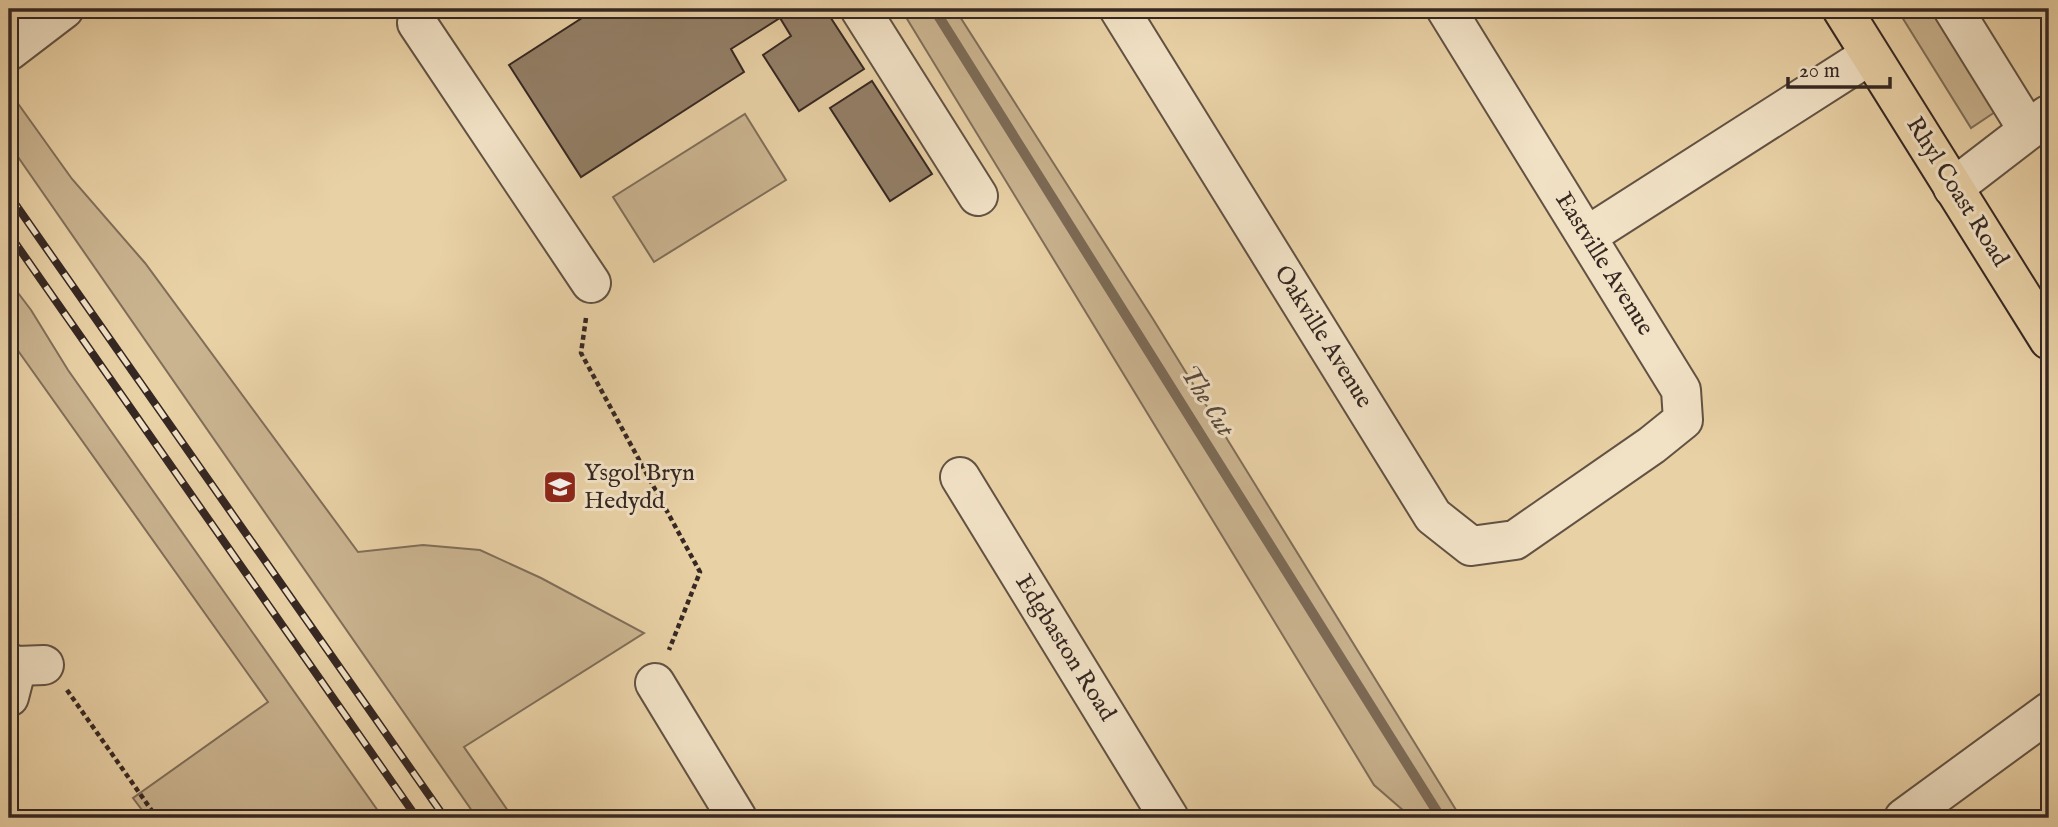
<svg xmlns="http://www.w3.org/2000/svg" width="2058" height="827" font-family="'IM FELL English',serif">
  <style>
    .green { fill: #cab490; stroke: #806e59; stroke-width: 2 }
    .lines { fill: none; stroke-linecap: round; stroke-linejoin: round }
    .stream { stroke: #7c6a56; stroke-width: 10 }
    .building { fill: #937f67; stroke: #352722; stroke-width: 2 }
    .minor-casing { stroke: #625243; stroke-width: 42 }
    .major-casing { stroke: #352722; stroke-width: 42 }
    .path { stroke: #352722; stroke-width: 4.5; stroke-dasharray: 5 3.5; stroke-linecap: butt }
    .minor { stroke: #f1e1c5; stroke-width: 38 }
    .major { stroke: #e9d1a6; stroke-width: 38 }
    .rail-casing { stroke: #352722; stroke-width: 8 }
    .rail { stroke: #f1e1c5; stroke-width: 5; stroke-dasharray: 16; stroke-linecap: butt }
    .labels { text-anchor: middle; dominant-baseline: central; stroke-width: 6; stroke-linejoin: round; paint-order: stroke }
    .street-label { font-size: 24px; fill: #352722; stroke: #f1e1c5 }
    .poi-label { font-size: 24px; fill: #352722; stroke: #f1e1c5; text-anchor: start }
    .water-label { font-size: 26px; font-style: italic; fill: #59493c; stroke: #f1e1c5 }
  </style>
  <rect width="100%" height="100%" fill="#e9d1a6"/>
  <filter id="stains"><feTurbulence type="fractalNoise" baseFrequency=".00286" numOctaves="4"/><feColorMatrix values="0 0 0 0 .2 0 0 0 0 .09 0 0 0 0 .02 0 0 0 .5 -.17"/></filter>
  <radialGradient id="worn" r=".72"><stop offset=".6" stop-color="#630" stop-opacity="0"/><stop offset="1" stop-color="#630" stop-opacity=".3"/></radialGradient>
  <!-- green -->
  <g class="green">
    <polygon points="901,9 955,9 1153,319 1461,818 1412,818 1374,785"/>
    <polygon points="1897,9 1932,9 1995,112 1971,128"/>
    <polygon points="9,91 72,179 145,263 358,552 423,545 480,550 541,578 644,633 464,747 513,818 477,818 9,144"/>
    <polygon points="745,114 786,180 654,262 613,197"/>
    <polygon points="9,281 31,310 68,370 383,818 148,818 133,798 268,702 9,338"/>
  </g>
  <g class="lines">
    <!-- stream -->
    <polyline class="stream" points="934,9 1441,818"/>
  </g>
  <!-- building -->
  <g class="building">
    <polygon points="596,9 825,9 864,69 799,111 763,55 791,36 780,18 731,49 744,72 581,177 509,65"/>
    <polygon points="872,81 932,174 890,201 830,108"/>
  </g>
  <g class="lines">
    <!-- minor casing -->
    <g class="minor-casing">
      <g id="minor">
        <polyline points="9,9 30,34"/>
        <polyline points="420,9 417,23 591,283"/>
        <polyline points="860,9 978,196"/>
        <polyline points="1119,9 1433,516 1471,546 1515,540 1652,445 1683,420 1681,390 1446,9"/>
        <polyline points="1953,9 2028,130"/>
        <polyline points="9,51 64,9"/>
        <polyline points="1953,188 2048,115"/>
        <polyline points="1587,236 1870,55"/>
        <polyline points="960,477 1169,818"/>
        <polyline points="9,663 17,666 44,665"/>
        <polyline points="655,683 737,818"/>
        <polyline points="9,697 17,666"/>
        <polyline points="1904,818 2049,712"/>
      </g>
    </g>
    <!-- major casing -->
    <g class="major-casing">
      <polyline id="major" points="1842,9 2049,340"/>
    </g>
    <!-- path -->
    <g class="path">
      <polyline points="586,318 581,353 700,572 669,650"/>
      <polyline points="67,690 157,818"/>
    </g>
    <!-- minor -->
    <use href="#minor" class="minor"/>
    <!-- major -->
    <use href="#major" class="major"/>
    <!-- rail casing -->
    <g class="rail-casing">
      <g id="rail">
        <polyline points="9,195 445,818"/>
        <polyline points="9,234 417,818"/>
      </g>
    </g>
    <!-- rail -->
    <use href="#rail" class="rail"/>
  </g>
  <!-- icons -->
  <defs>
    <g id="school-square" transform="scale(1.75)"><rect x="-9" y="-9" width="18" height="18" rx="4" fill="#8f2418" stroke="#f1e1c5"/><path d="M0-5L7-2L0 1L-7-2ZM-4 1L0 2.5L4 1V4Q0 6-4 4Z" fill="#fff"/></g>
  </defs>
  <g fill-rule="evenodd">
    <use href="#school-square" x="560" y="487"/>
  </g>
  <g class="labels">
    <!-- street labels -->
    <g class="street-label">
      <text transform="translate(1957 192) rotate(58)">Rhyl Coast Road</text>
      <text transform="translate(1604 264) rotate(58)">Eastville Avenue</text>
      <text transform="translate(1323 337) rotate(58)">Oakville Avenue</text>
      <text transform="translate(1065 648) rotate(58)">Edgbaston Road</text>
    </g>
    <!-- poi labels -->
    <g class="poi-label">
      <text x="584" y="473">Ysgol Bryn<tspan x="584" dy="28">Hedydd</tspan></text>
    </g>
    <!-- water labels -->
    <g class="water-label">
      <text transform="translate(1207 401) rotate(58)">The Cut</text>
    </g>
  </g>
  <!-- margin -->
  <rect width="2058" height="827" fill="none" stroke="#e9d1a6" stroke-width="35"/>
  <rect x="10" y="10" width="2037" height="806" fill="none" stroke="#352722" stroke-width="3.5"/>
  <rect x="18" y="18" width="2023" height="792" fill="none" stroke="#352722" stroke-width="2"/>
  <!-- scale -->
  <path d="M1788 77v10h102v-10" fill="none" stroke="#352722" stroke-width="3.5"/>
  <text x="1799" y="77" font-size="21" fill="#352722" stroke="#f1e1c5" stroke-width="5" paint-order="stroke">20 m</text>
  <rect width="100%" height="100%" filter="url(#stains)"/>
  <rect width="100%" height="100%" fill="url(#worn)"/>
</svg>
